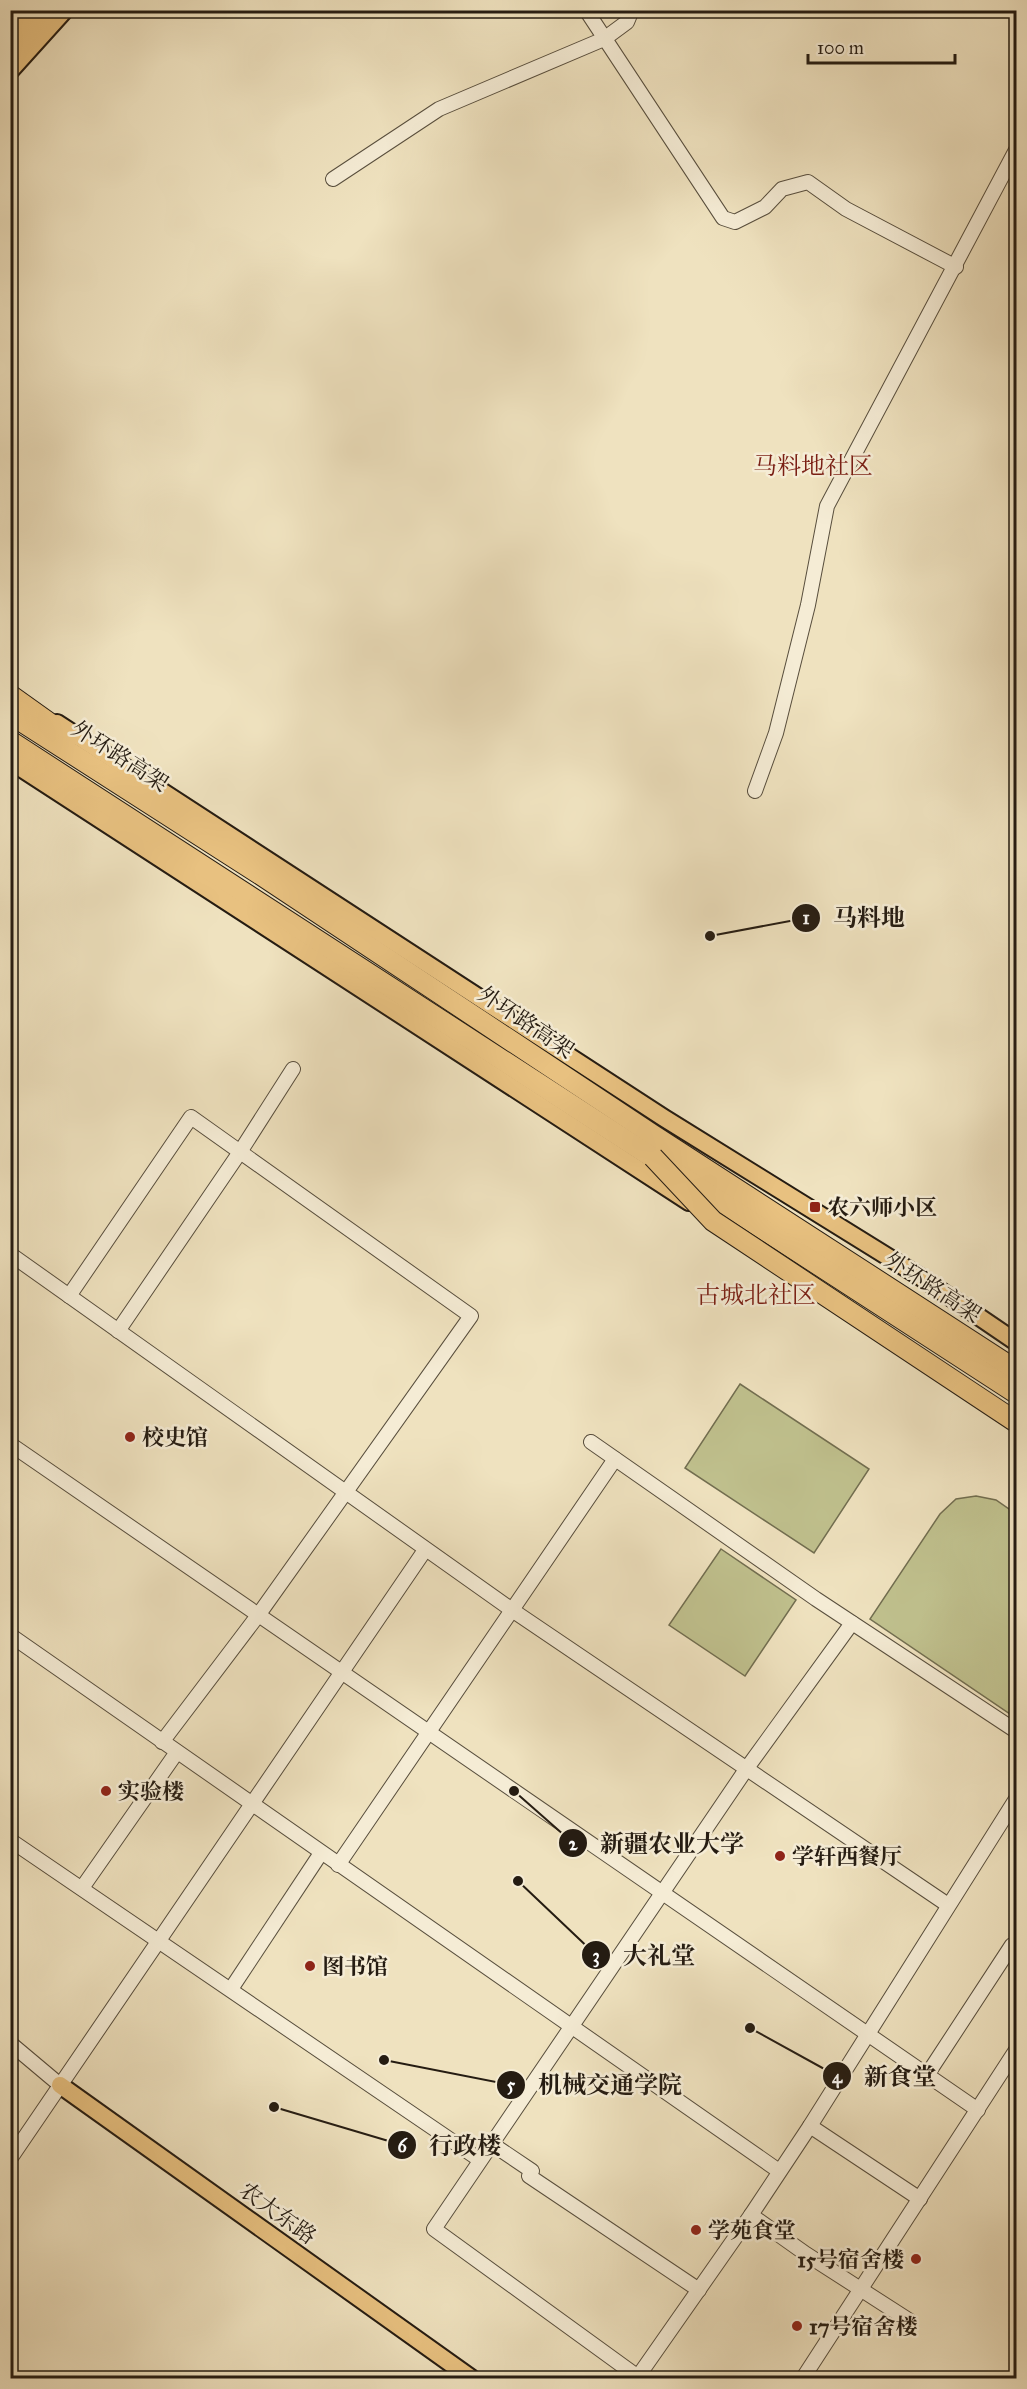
<svg xmlns="http://www.w3.org/2000/svg" width="1027" height="2389" font-family="'IM FELL Great Primer','Noto Serif SC',serif">
  <style>
    .green { fill: #c0c18e; stroke: #726e50; stroke-width: 1.5 }
    .lines { fill: none; stroke-linecap: round; stroke-linejoin: round }
    .minor-casing { stroke: #584e3d; stroke-width: 16 }
    .major-casing { stroke: #251c12; stroke-width: 20 }
    .highway-casing { stroke: #251c12; stroke-width: 22 }
    .minor { stroke: #f5ecd5; stroke-width: 14 }
    .major { stroke: #e8c180; stroke-width: 16 }
    .highway { stroke: #e8c180; stroke-width: 20 }
    .highway-bridge-casing { stroke: #251c12; stroke-width: 22; stroke-linecap: butt }
    .highway-bridge { stroke: #e8c180; stroke-width: 20 }
    .poi-dot { fill: #8f2418; stroke: #f5ecd5; stroke-width: 2 }
    .labels { text-anchor: middle; dominant-baseline: central; stroke-width: 5; stroke-linejoin: round; paint-order: stroke }
    .street-label { font-size: 22px; fill: #251c12; stroke: #f5ecd5 }
    .poi-label { font-size: 22px; font-weight: bold; fill: #251c12; stroke: #f5ecd5; text-anchor: start }
    .neighbourhood-label { font-size: 24px; fill: #7a1f14; stroke: #f5ecd5 }
    .leader { fill: none; stroke: #251c12; stroke-width: 2 }
    .callout-dot { fill: #251c12; stroke: #f5ecd5; stroke-width: 2 }
    .mark-label { font-size: 18px; text-anchor: middle; font-weight: bold; fill: #fff }
    .callout-label { font-size: 24px; text-anchor: middle; font-weight: bold; fill: #251c12; stroke: #f5ecd5; stroke-width: 5; stroke-linejoin: round; paint-order: stroke }
  </style>
  <rect width="100%" height="100%" fill="#efe2bf"/>
  <filter id="stains"><feTurbulence type="fractalNoise" baseFrequency=".00333" numOctaves="4"/><feColorMatrix values="0 0 0 0 .2 0 0 0 0 .09 0 0 0 0 .02 0 0 0 .5 -.17"/></filter>
  <radialGradient id="worn" r=".72"><stop offset=".6" stop-color="#630" stop-opacity="0"/><stop offset="1" stop-color="#630" stop-opacity=".3"/></radialGradient>
  <!-- green -->
  <g class="green">
    <polygon points="740,1384 869,1469 814,1553 685,1468"/>
    <polygon points="976,1496 996,1500 1016,1514 1016,1718 870,1619 940,1514 956,1499"/>
    <polygon points="721,1549 796,1600 745,1676 669,1625"/>
  </g>
  <g class="lines">
    <!-- minor casing -->
    <g class="minor-casing">
      <g id="minor">
        <polyline points="586,10 723,218 735,222 765,207 782,189 808,182 846,209 956,267"/>
        <polyline points="333,179 439,109 604,39 627,22 632,10"/>
        <polyline points="755,791 776,733 808,605 827,506 1016,150"/>
        <polyline points="10,1254 512,1610 948,1905"/>
        <polyline points="69,1296 191,1117 471,1316 259,1614 162,1742"/>
        <polyline points="118,1331 240,1152 293,1069"/>
        <polyline points="591,1442 816,1599 1016,1731"/>
        <polyline points="10,1444 978,2110"/>
        <polyline points="10,1635 779,2171"/>
        <polyline points="10,1840 480,2160"/>
        <polyline points="338,1865 615,1459"/>
        <polyline points="82,1888 177,1752"/>
        <polyline points="231,1989 321,1853"/>
        <polyline points="10,2043 60,2085"/>
        <polyline points="927,2075 1012,1945 1016,1948"/>
        <polyline points="810,2126 920,2199"/>
        <polyline points="492,2144 532,2171 529,2176 699,2290"/>
        <polyline points="10,2159 425,1550"/>
        <polyline points="751,2215 806,2254 910,2321"/>
        <polyline points="638,2377 434,2229 747,1768 852,1623"/>
        <polyline points="637,2378 751,2215 810,2126 1016,1799"/>
        <polyline points="803,2378 1016,2050"/>
      </g>
    </g>
    <!-- major casing -->
    <g class="major-casing">
      <g id="major">
        <polyline points="10,71 65,10"/>
        <polyline points="57,723 664,1118 922,1278 1016,1342"/>
        <polyline points="10,761 689,1202"/>
        <polyline points="60,2085 471,2378"/>
      </g>
    </g>
    <!-- highway casing -->
    <g class="highway-casing">
      <g id="highway">
        <polyline points="10,27 25,10"/>
        <polyline points="10,53 49,10"/>
        <polyline points="10,695 52,725 67,739"/>
        <polyline points="10,714 258,873 653,1135 1016,1370"/>
        <polyline points="10,741 1016,1393"/>
      </g>
    </g>
    <!-- minor -->
    <use href="#minor" class="minor"/>
    <!-- major -->
    <use href="#major" class="major"/>
    <!-- highway -->
    <use href="#highway" class="highway"/>
    <!-- highway-bridge casing -->
    <g class="highway-bridge-casing">
      <polyline id="highway-bridge" points="653,1157 713,1221 1016,1422"/>
    </g>
    <!-- highway-bridge -->
    <use href="#highway-bridge" class="highway-bridge"/>
  </g>
  <!-- markers -->
  <g class="poi-dot">
    <rect x="809" y="1201" width="12" height="12" rx="3"/>
    <circle cx="130" cy="1437" r="6"/>
    <circle cx="106" cy="1791" r="6"/>
    <circle cx="780" cy="1856" r="6"/>
    <circle cx="310" cy="1966" r="6"/>
    <circle cx="696" cy="2230" r="6"/>
    <circle cx="916" cy="2259" r="6"/>
    <circle cx="797" cy="2326" r="6"/>
  </g>
  <g class="labels">
    <!-- street labels -->
    <g class="street-label">
      <text transform="translate(120 756) rotate(33)">外环路高架</text>
      <text transform="translate(526 1022) rotate(34)">外环路高架</text>
      <text transform="translate(933 1287) rotate(33)">外环路高架</text>
      <text transform="translate(278 2213) rotate(36)">农大东路</text>
    </g>
    <!-- poi labels -->
    <g class="poi-label">
      <text x="827" y="1207">农六师小区</text>
      <text x="142" y="1437">校史馆</text>
      <text x="118" y="1791">实验楼</text>
      <text x="792" y="1856">学轩西餐厅</text>
      <text x="322" y="1966">图书馆</text>
      <text x="708" y="2230">学苑食堂</text>
      <text x="904" y="2259" text-anchor="end">15号宿舍楼</text>
      <text x="809" y="2326">17号宿舍楼</text>
    </g>
    <!-- neighbourhood labels -->
    <g class="neighbourhood-label">
      <text x="813" y="466">马料地社区</text>
      <text x="756" y="1295">古城北社区</text>
    </g>
  </g>
  <!-- callouts -->
  <path class="leader" d="M710 936L806 918M514 1791L573 1843M518 1881L596 1955M750 2028L837 2076M384 2060L511 2085M274 2107L402 2145"/>
  <g class="callout-dot">
    <circle cx="710" cy="936" r="6"/>
    <circle cx="514" cy="1791" r="6"/>
    <circle cx="518" cy="1881" r="6"/>
    <circle cx="750" cy="2028" r="6"/>
    <circle cx="384" cy="2060" r="6"/>
    <circle cx="274" cy="2107" r="6"/>
    <circle cx="806" cy="918" r="15"/>
    <circle cx="573" cy="1843" r="15"/>
    <circle cx="596" cy="1955" r="15"/>
    <circle cx="837" cy="2076" r="15"/>
    <circle cx="511" cy="2085" r="15"/>
    <circle cx="402" cy="2145" r="15"/>
  </g>
  <g class="mark-label">
    <text x="806" y="924">1</text>
    <text x="573" y="1850">2</text>
    <text x="596" y="1962">3</text>
    <text x="837" y="2083">4</text>
    <text x="511" y="2091">5</text>
    <text x="402" y="2152">6</text>
  </g>
  <g class="callout-label">
    <text x="869" y="926">马料地</text>
    <text x="672" y="1852">新疆农业大学</text>
    <text x="659" y="1964">大礼堂</text>
    <text x="900" y="2085">新食堂</text>
    <text x="610" y="2093">机械交通学院</text>
    <text x="465" y="2154">行政楼</text>
  </g>
  <!-- margin -->
  <rect width="1027" height="2389" fill="none" stroke="#efe2bf" stroke-width="36"/>
  <rect x="12" y="12" width="1003" height="2365" fill="none" stroke="#251c12" stroke-width="3"/>
  <rect x="18" y="18" width="991" height="2353" fill="none" stroke="#251c12" stroke-width="1.5"/>
  <!-- scale -->
  <path d="M808 54v9h147v-9" fill="none" stroke="#251c12" stroke-width="3"/>
  <text x="817" y="54" font-size="18" fill="#251c12" stroke="#f5ecd5" stroke-width="4.5" paint-order="stroke">100 m</text>
  <rect width="100%" height="100%" filter="url(#stains)"/>
  <rect width="100%" height="100%" fill="url(#worn)"/>
</svg>
